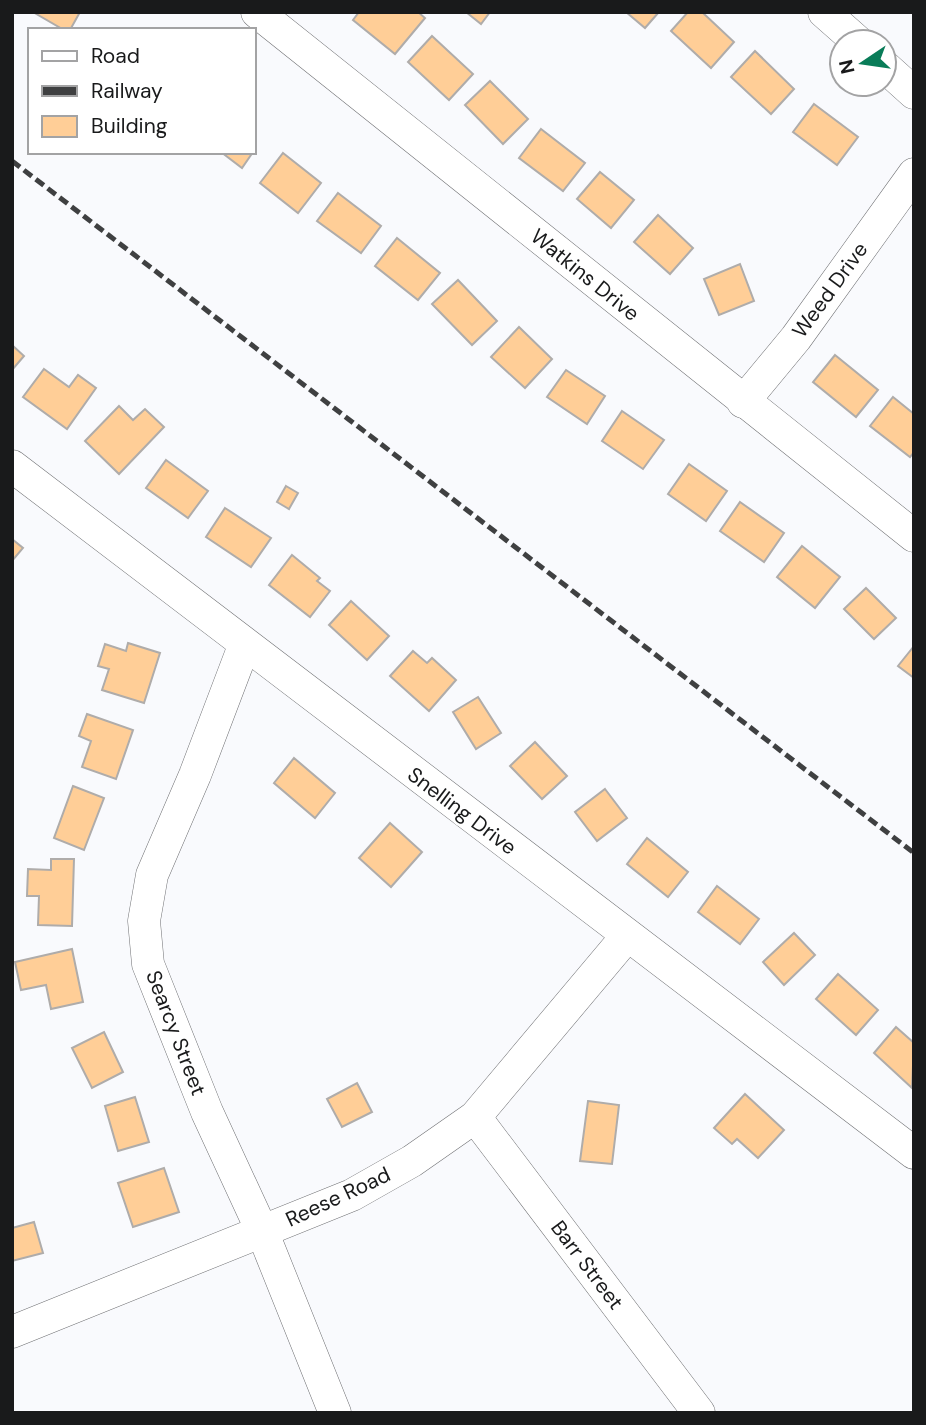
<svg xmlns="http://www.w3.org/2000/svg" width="926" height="1425" font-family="'DM Sans',sans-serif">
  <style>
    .building { fill: #ffce97; stroke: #afacaa; stroke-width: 2 }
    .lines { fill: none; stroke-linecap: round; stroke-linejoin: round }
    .minor-casing { stroke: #6f7073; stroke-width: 33 }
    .minor { stroke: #fff; stroke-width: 32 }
    .rail { stroke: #3f4041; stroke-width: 5; stroke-dasharray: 10 5; stroke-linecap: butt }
    .labels { text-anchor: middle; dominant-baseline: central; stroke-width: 5; stroke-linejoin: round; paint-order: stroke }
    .street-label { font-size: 21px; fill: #191a1b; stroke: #fff }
  </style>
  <rect width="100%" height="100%" fill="#f9fafd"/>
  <!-- building -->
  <g class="building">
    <polygon points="33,12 80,12 70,30 64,30"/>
    <polygon points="359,12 418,12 425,18 395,54 353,20"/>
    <polygon points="466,12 490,12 481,24"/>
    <polygon points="626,12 659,12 645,28"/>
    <polygon points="688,12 702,12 734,42 711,68 671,31"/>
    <polygon points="432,36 473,74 449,100 408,62"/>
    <polygon points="755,51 794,89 771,114 731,77"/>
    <polygon points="490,81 528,119 503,144 465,105"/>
    <polygon points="814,104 858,137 837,165 793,132"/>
    <polygon points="541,129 585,163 563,191 519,158"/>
    <polygon points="221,152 253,152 242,168"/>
    <polygon points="283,153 321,183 298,213 260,183"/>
    <polygon points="600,172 634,200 611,228 577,199"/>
    <polygon points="338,193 381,226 361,253 317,221"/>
    <polygon points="658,215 693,248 670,274 634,242"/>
    <polygon points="397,238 440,273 418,300 375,266"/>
    <polygon points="740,264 754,301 719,315 704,279"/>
    <polygon points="458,280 497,321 472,345 432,304"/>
    <polygon points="519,327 552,359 525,388 491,357"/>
    <polygon points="12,345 24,356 12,370"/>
    <polygon points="835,355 878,390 856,417 813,382"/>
    <polygon points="44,369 69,387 78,375 96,388 67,429 23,397"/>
    <polygon points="566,370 605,396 587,424 547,397"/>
    <polygon points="893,397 914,414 914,452 910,457 870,426"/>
    <polygon points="119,406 133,420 145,409 164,427 119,474 85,441"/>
    <polygon points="622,411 664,440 643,469 602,441"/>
    <polygon points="166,460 208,491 188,518 146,488"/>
    <polygon points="689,464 727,491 706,521 668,494"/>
    <polygon points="286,486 298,493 289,509 277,502"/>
    <polygon points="740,502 784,533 764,562 720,531"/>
    <polygon points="225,508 271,538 251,567 206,537"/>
    <polygon points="12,539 23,548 12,561"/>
    <polygon points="802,546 840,577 815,608 777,577"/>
    <polygon points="292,555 320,578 317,581 330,591 310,617 269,585"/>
    <polygon points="866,588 896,618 874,639 844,609"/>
    <polygon points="351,601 389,636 367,660 329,625"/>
    <polygon points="128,643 160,653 144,703 102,690 109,669 98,666 105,644 126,651"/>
    <polygon points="914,646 914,678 898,666"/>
    <polygon points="413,651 427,663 432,658 456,680 429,711 390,676"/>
    <polygon points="478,697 501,733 476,749 453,712"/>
    <polygon points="87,714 133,730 116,779 82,767 91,741 79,736"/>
    <polygon points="535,742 567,776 542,799 510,766"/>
    <polygon points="294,758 335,793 315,818 274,783"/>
    <polygon points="73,786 104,798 84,850 54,838"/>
    <polygon points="605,789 627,818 597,841 575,812"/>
    <polygon points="390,823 422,852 391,887 359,858"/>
    <polygon points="647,838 688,872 668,897 627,864"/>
    <polygon points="51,859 74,859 72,926 38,925 39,896 27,896 28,869 51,870"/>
    <polygon points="717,886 759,919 740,944 698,912"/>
    <polygon points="794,933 815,955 784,985 763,962"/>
    <polygon points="72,949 83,1002 51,1009 46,985 21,990 15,962"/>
    <polygon points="838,974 878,1010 856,1035 816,999"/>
    <polygon points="896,1027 914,1043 912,1088 874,1053"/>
    <polygon points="104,1032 123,1072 92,1088 72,1048"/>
    <polygon points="357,1083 372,1112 342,1127 327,1099"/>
    <polygon points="745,1094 784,1130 758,1158 737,1139 732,1144 714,1128"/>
    <polygon points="135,1097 149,1142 118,1151 105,1106"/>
    <polygon points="588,1101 619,1105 612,1164 580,1161"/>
    <polygon points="164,1168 179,1212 133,1227 118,1183"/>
    <polygon points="34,1222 43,1253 12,1261 12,1228"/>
  </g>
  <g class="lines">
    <!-- minor casing -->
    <g class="minor-casing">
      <g id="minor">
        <polyline points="257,12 914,536"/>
        <polyline points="824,12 858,42"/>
        <polyline points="884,66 914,93"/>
        <polyline points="743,402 796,338 914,174"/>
        <polyline points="12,466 914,1153"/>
        <polyline points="244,646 195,775 152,875 144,921 148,964 207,1112 262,1231 335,1413"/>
        <polyline points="475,1117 699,1413"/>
        <polyline points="12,1332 352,1195 412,1161 475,1117 627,936"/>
      </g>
    </g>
    <!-- minor -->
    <use href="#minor" class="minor"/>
    <!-- rail -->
    <polyline class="rail" points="12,161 914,853"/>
  </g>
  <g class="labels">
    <!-- street labels -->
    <g class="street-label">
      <text transform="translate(585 275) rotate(39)">Watkins Drive</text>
      <text transform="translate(830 290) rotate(-54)">Weed Drive</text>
      <text transform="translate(462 811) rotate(37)">Snelling Drive</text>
      <text transform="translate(176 1033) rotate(69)">Searcy Street</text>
      <text transform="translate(338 1197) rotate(-25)">Reese Road</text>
      <text transform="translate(587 1265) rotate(53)">Barr Street</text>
    </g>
  </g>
  <!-- border -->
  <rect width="926" height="1425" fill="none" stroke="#191a1b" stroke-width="28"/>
  <!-- legend -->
  <rect x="28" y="28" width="228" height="126" fill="#ffffff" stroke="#a3a3a4" stroke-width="2"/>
  <rect x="42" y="51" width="35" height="10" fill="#ffffff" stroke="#a3a3a4" stroke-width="2"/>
  <text x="91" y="63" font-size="21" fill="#191a1b">Road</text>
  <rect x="42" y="86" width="35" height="10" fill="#3f4041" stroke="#a3a3a4" stroke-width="2"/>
  <text x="91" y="98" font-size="21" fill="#191a1b">Railway</text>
  <rect x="42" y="116" width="35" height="21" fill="#ffce97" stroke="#a3a3a4" stroke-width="2"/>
  <text x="91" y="133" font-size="21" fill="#191a1b">Building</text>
  <!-- north arrow -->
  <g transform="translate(863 63) rotate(257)"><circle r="33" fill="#ffffff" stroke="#a3a3a4" stroke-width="2"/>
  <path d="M0-5L12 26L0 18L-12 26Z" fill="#097c58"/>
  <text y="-10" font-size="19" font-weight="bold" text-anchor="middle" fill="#191a1b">N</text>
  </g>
</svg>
